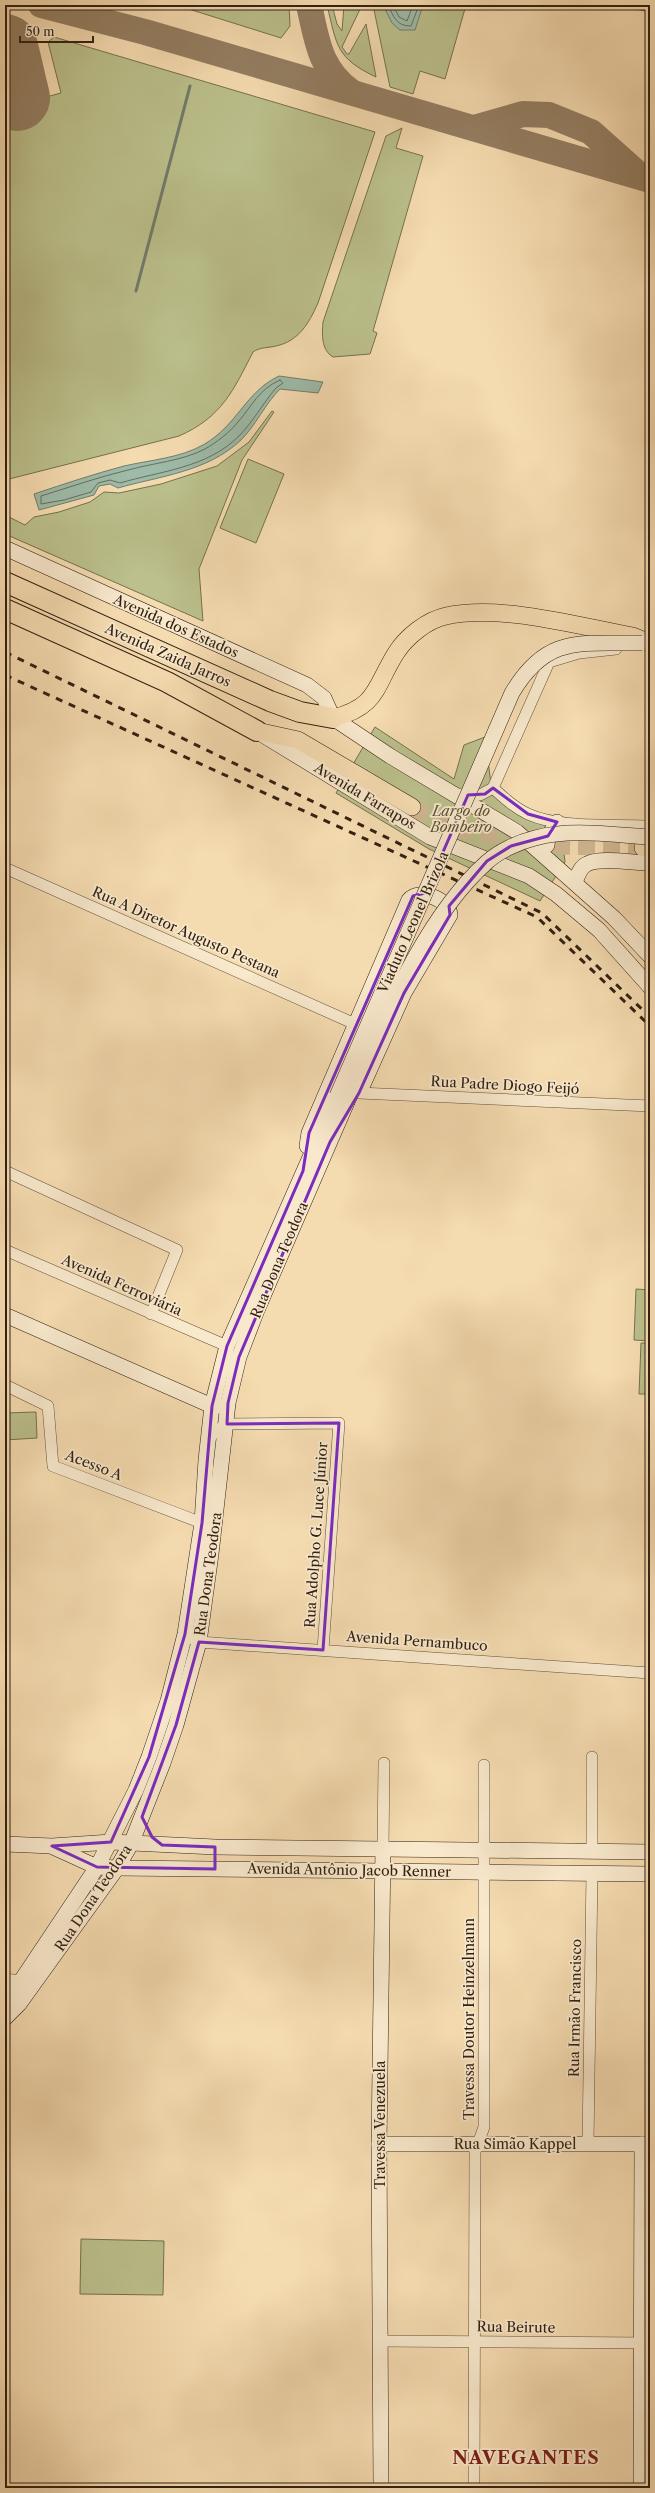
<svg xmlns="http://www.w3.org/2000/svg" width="655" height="2493" font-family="'Libre Caslon Text',serif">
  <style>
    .green { fill: #bbc08c; stroke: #767050 }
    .water { fill: #9dbba8; stroke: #727d6c }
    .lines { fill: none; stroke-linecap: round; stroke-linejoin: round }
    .shore { stroke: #686e5e; stroke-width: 1 }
    .stream { stroke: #727d6c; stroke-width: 3 }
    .taxiway { stroke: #947e62; stroke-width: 26 }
    .runway { stroke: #947e62; stroke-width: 66 }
    .primary-tunnel { stroke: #ceb691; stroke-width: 17; stroke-dasharray: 17 8; stroke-linecap: butt }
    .street-casing { stroke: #634f3a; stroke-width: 12 }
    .secondary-casing { stroke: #322013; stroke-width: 16 }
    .primary-casing { stroke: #322013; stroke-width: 18 }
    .highway-casing { stroke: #322013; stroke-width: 22 }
    .street { stroke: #f8e8cc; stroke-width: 11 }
    .secondary { stroke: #f8e8cc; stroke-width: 15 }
    .primary { stroke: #f5dbb0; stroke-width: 17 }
    .highway { stroke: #f5dbb0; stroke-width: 20 }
    .rail { stroke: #322013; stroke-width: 3; stroke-dasharray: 7 7; stroke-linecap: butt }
    .secondary-bridge-casing { stroke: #322013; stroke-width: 16; stroke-linecap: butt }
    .secondary-bridge { stroke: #f8e8cc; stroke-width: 15 }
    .marked { fill: none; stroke: #7b2cbf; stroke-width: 3; stroke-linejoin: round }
    .labels { text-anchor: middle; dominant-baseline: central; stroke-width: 3.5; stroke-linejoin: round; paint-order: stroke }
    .street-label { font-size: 14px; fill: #322013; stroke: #f8e8cc }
    .park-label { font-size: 14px; font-style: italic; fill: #5b5037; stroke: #f8e8cc }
    .district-label { font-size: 18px; font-weight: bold; letter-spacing: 1px; fill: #7a1f14; stroke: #f8e8cc }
  </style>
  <rect width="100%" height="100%" fill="#f5dbb0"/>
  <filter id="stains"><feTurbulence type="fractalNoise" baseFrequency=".005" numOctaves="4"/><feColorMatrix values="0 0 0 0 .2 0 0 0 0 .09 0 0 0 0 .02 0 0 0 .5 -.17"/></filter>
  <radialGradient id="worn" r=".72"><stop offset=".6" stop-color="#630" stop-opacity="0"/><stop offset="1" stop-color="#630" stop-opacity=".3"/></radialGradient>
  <!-- green -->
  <g class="green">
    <polygon points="176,5 289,5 290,26 281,38"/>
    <path d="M327 5H332L337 24 342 31 344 5H362L342 47 347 54H349L366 24 376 77C336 58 337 46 327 5Z"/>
    <polygon points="373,5 466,5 445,79 420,71 413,94 390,87"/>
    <polygon points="616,5 650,5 650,12"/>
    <path d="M54 37 375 132 318 303C309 323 299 341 276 346 268 348 260 347 253 352 233 391 222 417 179 436L9 479 5 478V108L61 93 48 42Z"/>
    <path d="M402 128 396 148 423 156 373 331 377 333 370 354 333 357C321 350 322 334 323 322L386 136Z"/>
    <polygon points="272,411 274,412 242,460 199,569 203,621 5,534 5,515 25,525 34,517 59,512 90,502 104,492 119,493 161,484 217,466 249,442"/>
    <polygon points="248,459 284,474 256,543 220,528"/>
    <polygon points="375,727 454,779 464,745 485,737 492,792 561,826 565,862 540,901 429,849 336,793"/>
    <polygon points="636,1289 650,1290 650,1341 634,1340"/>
    <polygon points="641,1343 650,1343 650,1394 639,1394"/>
    <polygon points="36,1412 37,1438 5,1440 5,1413"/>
    <polygon points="81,2239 164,2241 163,2295 80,2294"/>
  </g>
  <!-- water -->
  <g class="water">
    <polygon points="383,5 423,5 415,30 400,30 392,23"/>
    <path d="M279 376 323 382 318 393 280 389C265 404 256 425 241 440 207 472 160 476 118 488L110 484 99 486 94 495 39 510 34 494C64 484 94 474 124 466 150 460 180 458 203 445 238 425 245 392 279 376Z"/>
  </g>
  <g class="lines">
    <!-- shore -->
    <g class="shore">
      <path d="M388 5C394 17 396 26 411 26L419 5"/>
      <polyline points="393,5 399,17 407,21 413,5"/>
      <path d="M280 380 283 383 276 388C263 403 253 422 239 436 207 468 161 471 120 483L110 480 98 483 91 492 64 500 41 504V496C70 487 99 477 128 470 153 463 182 461 205 449 217 442 229 433 238 422 252 406 259 389 280 380Z"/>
    </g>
    <!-- stream -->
    <polyline class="stream" points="136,291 190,86"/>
    <!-- taxiway -->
    <g class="taxiway">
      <polyline points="41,5 145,32 650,180"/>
      <path d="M309 5C317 40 319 68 350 91"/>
      <polyline points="474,128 523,114 549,115 591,132 637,173"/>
    </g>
    <!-- runway -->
    <polyline class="runway" points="5,47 17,98"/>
    <!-- primary-tunnel -->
    <polyline class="primary-tunnel" points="412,807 443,826 466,831 494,835 522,832 559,846 643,848"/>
    <!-- street casing -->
    <g class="street-casing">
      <g id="street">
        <path d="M493 788C504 798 515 808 528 814 561 829 614 824 650 826"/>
        <polyline points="461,794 480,795 493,788 549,662 579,653 616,649"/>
        <polyline points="5,868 355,1024"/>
        <polyline points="359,1093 650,1106"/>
        <polyline points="5,1171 177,1250 151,1314"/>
        <polyline points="5,1250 227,1346"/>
        <polyline points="5,1385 48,1406 53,1466 202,1523"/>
        <polyline points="209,1440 214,1432 227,1424 339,1423 323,1650"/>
        <polyline points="193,1639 199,1642 650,1673"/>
        <polyline points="592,1757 592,1852"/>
        <polyline points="383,1848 384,1763"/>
        <polyline points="5,1979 21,1981"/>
        <polyline points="588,2144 592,1873"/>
        <polyline points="381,2341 650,2343"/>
        <polyline points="474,2488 475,2152 484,2127 484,1765"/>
      </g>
    </g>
    <!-- secondary casing -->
    <g class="secondary-casing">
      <g id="secondary">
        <polyline points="5,548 307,685 324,698 333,718 390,756 517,832 614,918 650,956"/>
        <polyline points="263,735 430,837 529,876 556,894 599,930 650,987"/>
        <polyline points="547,845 548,837 557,822"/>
        <path d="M575 882C578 875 580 867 587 864 600 857 634 863 650 863"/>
        <path d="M307 1146 309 1133 409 900C420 888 449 899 450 915L404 993 361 1089"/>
        <polyline points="5,1315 212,1406 221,1406"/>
        <polyline points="5,1844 52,1846 111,1842 215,1847 650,1852"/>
        <polyline points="53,1847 97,1867 117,1868 650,1874"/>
        <polyline points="5,1999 21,1981 97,1867 136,1790 149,1757 168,1701 185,1634 202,1523 206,1460 212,1406 227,1346 337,1096"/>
        <polyline points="5,2018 19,2004 117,1868 131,1844 163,1763 176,1725 199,1642 211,1554 228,1403 239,1357 257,1310 347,1102"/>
        <polyline points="379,2144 650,2144"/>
        <polyline points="381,2488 379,2144 383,1848"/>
        <polyline points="641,2488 642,2144"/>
      </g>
    </g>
    <!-- primary casing -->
    <g class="primary-casing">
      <g id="primary">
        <path d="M333 718C378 707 375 686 396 653 406 637 427 620 446 616 501 604 577 626 633 636L650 643"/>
        <polyline points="257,731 298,740 412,807"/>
        <polyline points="643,848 650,848"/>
      </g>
    </g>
    <!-- highway casing -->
    <g class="highway-casing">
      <g id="highway">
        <polyline points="5,582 270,701 300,712 333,718"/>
        <polyline points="5,609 167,682 257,731"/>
      </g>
    </g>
    <!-- street -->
    <use href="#street" class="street"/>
    <!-- secondary -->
    <use href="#secondary" class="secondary"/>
    <!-- primary -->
    <use href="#primary" class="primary"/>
    <!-- highway -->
    <use href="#highway" class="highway"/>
    <!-- rail -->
    <g class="rail">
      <polyline points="5,652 542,913 650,1017"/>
      <polyline points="5,675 537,917 650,1026"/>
    </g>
    <!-- secondary-bridge casing -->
    <g class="secondary-bridge-casing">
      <g id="secondary-bridge">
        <path d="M337 1096 512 693C547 634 581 644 642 643"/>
        <path d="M347 1102C382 1024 422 920 487 862 499 851 519 842 535 838 571 828 613 835 650 837"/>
      </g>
    </g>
    <!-- secondary-bridge -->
    <use href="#secondary-bridge" class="secondary-bridge"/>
  </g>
  <!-- marked area -->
  <path class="marked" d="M493 788 528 814 557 822 548 836 511 846 487 861 449 906 450 915 404 993 359 1093 330 1142 239 1357 228 1403 227 1424 339 1423 323 1650 199 1642 176 1725 142 1817 152 1837 162 1845 215 1847V1869L97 1867 52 1846 111 1842 149 1757 185 1634 202 1523 212 1406 227 1346 303 1171 309 1133 413 896 425 893 468 795 485 794Z"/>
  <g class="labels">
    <!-- street labels -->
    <g class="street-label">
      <text transform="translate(176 626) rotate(24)">Avenida dos Estados</text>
      <text transform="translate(168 655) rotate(24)">Avenida Zaida Jarros</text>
      <text transform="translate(365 796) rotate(31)">Avenida Farrapos</text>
      <text transform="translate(413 922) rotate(-66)">Viaduto Leonel Brizola</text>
      <text transform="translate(186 932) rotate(24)">Rua A Diretor Augusto Pestana</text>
      <text transform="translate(505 1085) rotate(3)">Rua Padre Diogo Feijó</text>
      <text transform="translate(279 1260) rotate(-67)">Rua Dona Teodora</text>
      <text transform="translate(122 1285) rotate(24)">Avenida Ferroviária</text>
      <text transform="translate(94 1465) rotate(21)">Acesso A</text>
      <text transform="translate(316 1535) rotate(-86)">Rua Adolpho G. Luce Júnior</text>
      <text transform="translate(208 1574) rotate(-82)">Rua Dona Teodora</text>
      <text transform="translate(417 1641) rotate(4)">Avenida Pernambuco</text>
      <text transform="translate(349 1870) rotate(1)">Avenida Antônio Jacob Renner</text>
      <text transform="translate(93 1898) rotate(-56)">Rua Dona Teodora</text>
      <text transform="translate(575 2008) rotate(-89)">Rua Irmão Francisco</text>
      <text transform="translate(469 2019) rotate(-90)">Travessa Doutor Heinzelmann</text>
      <text transform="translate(380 2125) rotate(-90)">Travessa Venezuela</text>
      <text x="515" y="2144">Rua Simão Kappel</text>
      <text transform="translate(516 2327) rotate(1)">Rua Beirute</text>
    </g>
    <!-- park labels -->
    <g class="park-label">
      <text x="461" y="811">Largo do<tspan x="461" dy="16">Bombeiro</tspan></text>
    </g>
    <!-- district labels -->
    <g class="district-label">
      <text x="526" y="2458">NAVEGANTES</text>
    </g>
  </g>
  <!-- margin -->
  <rect width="655" height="2493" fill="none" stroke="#f5dbb0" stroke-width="20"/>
  <rect x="6" y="6" width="643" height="2481" fill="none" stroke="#322013" stroke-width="2"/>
  <rect x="10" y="10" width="635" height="2473" fill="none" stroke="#322013"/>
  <!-- scale -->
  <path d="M20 36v6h73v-6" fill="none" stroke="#322013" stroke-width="2"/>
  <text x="26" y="36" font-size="12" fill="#322013" stroke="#f8e8cc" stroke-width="3" paint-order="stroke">50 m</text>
  <rect width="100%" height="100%" filter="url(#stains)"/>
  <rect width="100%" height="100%" fill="url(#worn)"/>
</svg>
